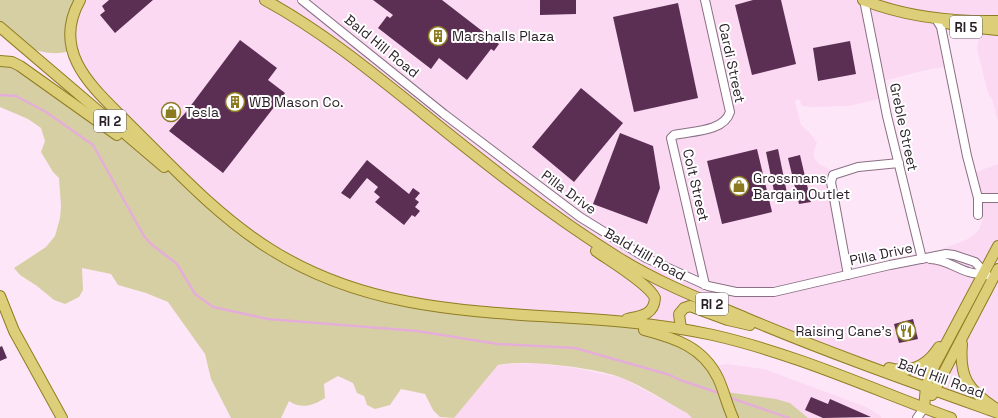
<svg xmlns="http://www.w3.org/2000/svg" width="998" height="418" font-family="'Space Grotesk',sans-serif">
  <style>
    .built { fill: #fbd9f3 }
    .green { fill: #d7cfa4 }
    .lines { fill: none; stroke-linecap: round; stroke-linejoin: round }
    .stream { stroke: #e4aed9; stroke-width: 2.5 }
    .building { fill: #5b2f54 }
    .minor-casing { stroke: #897083; stroke-width: 10 }
    .major-casing { stroke: #907d22; stroke-width: 12 }
    .minor { stroke: #fff; stroke-width: 8 }
    .major { stroke: #ddcf79; stroke-width: 10 }
    .labels { text-anchor: middle; dominant-baseline: central; stroke-width: 4; stroke-linejoin: round; paint-order: stroke }
    .shield { fill: #fff; stroke: #696268; stroke-width: 1 }
    .shield-label { font-size: 13px; font-weight: bold; fill: #291f27 }
    .poi-label { font-size: 14px; fill: #291f27; stroke: #fff; text-anchor: start }
    .street-label { font-size: 14px; fill: #291f27; stroke: #fff }
  </style>
  <rect width="100%" height="100%" fill="#fde6f7"/>
  <!-- built -->
  <g class="built">
    <polygon points="79,0 998,0 998,121 992,99 988,93 977,49 980,30 939,19 949,66 926,70 883,81 883,98 849,106 812,107 802,106 799,99 795,101 801,125 810,133 817,143 814,151 814,158 819,164 834,172 848,272 937,255 938,251 945,248 968,239 979,230 983,219 973,173 998,164 998,412 701,308 680,314 684,328 438,308 337,282 229,221 76,65 74,10"/>
    <polygon points="533,363 575,368 622,378 687,413 692,418 454,418 498,365"/>
    <polygon points="726,364 764,369 864,406 880,415 881,418 808,418 740,395 726,392 716,366"/>
  </g>
  <!-- green -->
  <g class="green">
    <path d="M0 0H79L71 50C58 56 40 53 26 46 17 42 8 31 0 24Z"/>
    <path d="M0 60 156 160 229 221 323 276 392 300 606 319 670 336 696 350 726 392 776 399 790 403 808 418H692L687 413C666 402 645 387 622 378 597 368 525 359 498 365L454 418 440 417 433 410 425 394 401 389 390 405 375 409 367 405 364 396 357 393 353 383 338 376 324 384 325 398C314 405 302 410 289 401L281 418H231L211 379 205 354 168 302 146 293 118 285 111 274 82 268 83 290 79 297 65 304 54 300 37 286 20 275 14 268 46 247 55 236 60 218 61 206 59 178 53 172 41 152 45 141 41 128 28 119 0 107Z"/>
  </g>
  <g class="lines">
    <!-- stream -->
    <g class="stream">
      <polyline points="0,95 16,96 46,112 93,145 144,236 151,244 177,264 195,294 213,307 268,319 417,331 498,344 575,348 670,375 680,380 722,394"/>
      <polyline points="728,397 789,418"/>
    </g>
  </g>
  <!-- building -->
  <g class="building">
    <polygon points="109,0 153,0 115,33 100,15 105,11 102,6"/>
    <polygon points="373,0 442,0 499,44 494,51 491,49 467,80 439,58 431,69 378,28 387,16 390,18 393,15"/>
    <polygon points="540,0 576,0 576,14 540,15"/>
    <polygon points="753,0 781,0 796,64 752,75 735,5"/>
    <polygon points="678,3 698,98 634,112 613,17"/>
    <polygon points="240,40 277,68 268,80 285,93 223,173 169,131 186,112"/>
    <polygon points="850,41 856,74 818,81 813,48"/>
    <polygon points="581,88 623,123 574,182 532,147"/>
    <polygon points="620,133 653,146 660,188 647,224 593,204"/>
    <polygon points="757,149 772,212 722,224 707,161"/>
    <polygon points="778,149 787,193 775,196 766,152"/>
    <polygon points="800,155 811,202 799,204 788,158"/>
    <polygon points="367,160 409,194 413,188 420,193 415,199 419,202 415,207 420,211 415,217 412,215 404,225 375,202 380,197 374,192 378,187 367,178 350,199 341,193"/>
    <polygon points="913,319 918,339 899,343 894,324"/>
    <polygon points="2,346 7,358 0,361 0,347"/>
    <polygon points="811,397 828,404 830,399 871,417 823,418 805,410"/>
  </g>
  <g class="lines">
    <!-- minor casing -->
    <g class="minor-casing">
      <g id="minor">
        <polyline points="302,0 444,114 580,217 646,258 708,286 736,292 774,292 890,265 946,254 954,255 975,262 987,275"/>
        <polyline points="864,0 887,116 922,259"/>
        <polyline points="936,19 941,27 967,156 978,198 978,215"/>
        <polyline points="978,198 998,198"/>
        <path d="M930 259C950 259 965 277 984 273"/>
        <polyline points="848,275 831,182 833,175 858,167 899,163"/>
        <path d="M705 285 671 138 674 135C691 131 724 132 730 112L705 0"/>
        <polyline points="917,418 924,408"/>
      </g>
    </g>
    <!-- major casing -->
    <g class="major-casing">
      <g id="major">
        <path d="M80 0C52 50 89 84 122 117 169 163 214 214 270 249 407 336 564 302 713 335 796 354 872 389 951 418"/>
        <path d="M265 0C322 31 373 73 424 114 487 165 550 215 619 258 659 283 703 300 746 318 829 353 914 383 998 413"/>
        <path d="M863 0C906 17 953 22 998 21"/>
        <polyline points="947,23 957,26 998,30"/>
        <polyline points="0,27 164,167"/>
        <polyline points="0,61 12,62 20,66 117,135"/>
        <path d="M596 251C610 261 649 284 655 298 654 315 641 316 627 319"/>
        <polyline points="0,296 14,331 62,418"/>
        <polyline points="681,329 679,314 684,308 690,306 728,320 750,325"/>
        <path d="M644 330C675 338 703 347 718 378 724 391 727 405 733 418"/>
        <path d="M962 344C959 377 968 390 995 408"/>
        <path d="M889 368C911 374 927 366 939 347"/>
        <polyline points="932,395 998,269"/>
        <polyline points="924,408 926,387 930,374 998,246"/>
      </g>
    </g>
    <!-- minor -->
    <use href="#minor" class="minor"/>
    <!-- major -->
    <use href="#major" class="major"/>
  </g>
  <!-- icons -->
  <defs>
    <g id="building-ring" transform="scale(1)"><circle r="9.5" fill="#fff" stroke="#8b7a20" stroke-width="1.5"/><path d="M-4-6H4V6H1V3H-1V6H-4ZM-2.5-4.3h1.7v1.8h-1.7ZM.8-4.3h1.7v1.8H.8ZM-2.5-1h1.7V.8h-1.7ZM.8-1h1.7V.8H.8Z" fill="#8b7a20"/></g>
    <g id="shop-ring" transform="scale(1)"><circle r="9.5" fill="#fff" stroke="#8b7a20" stroke-width="1.5"/><path d="M-5-2.5h2.3a2.7 3.5 0 0 1 5.4 0H5L5.5 6h-11ZM-1.5-2.5h3a1.5 2.3 0 0 0-3 0Z" fill="#8b7a20"/></g>
    <g id="restaurant-ring" transform="scale(1)"><circle r="9.5" fill="#fff" stroke="#8b7a20" stroke-width="1.5"/><path d="M-5-6h1v4h1v-4h1v4h1v-4h1v5L-1.5 .5V6h-2V.5L-5-1ZM5-6V6H3V1.5H1.5Q1.5-4 5-6Z" fill="#8b7a20"/></g>
  </defs>
  <g fill-rule="evenodd">
    <use href="#building-ring" x="438" y="36"/>
    <use href="#building-ring" x="235" y="102"/>
    <use href="#shop-ring" x="171" y="112"/>
    <use href="#shop-ring" x="739" y="186"/>
    <use href="#restaurant-ring" x="906" y="331"/>
  </g>
  <g class="labels">
    <!-- shield labels -->
    <g class="shield">
      <rect x="950" y="16" width="32" height="22" rx="3"/>
      <rect x="94" y="110" width="32" height="22" rx="3"/>
      <rect x="696" y="293" width="32" height="22" rx="3"/>
    </g>
    <g class="shield-label">
      <text x="966" y="27">RI 5</text>
      <text x="110" y="121">RI 2</text>
      <text x="712" y="304">RI 2</text>
    </g>
    <!-- poi labels -->
    <g class="poi-label">
      <text x="452" y="36">Marshalls Plaza</text>
      <text x="249" y="102">WB Mason Co.</text>
      <text x="185" y="112">Tesla</text>
      <text x="753" y="178">Grossmans<tspan x="753" dy="16">Bargain Outlet</tspan></text>
      <text x="892" y="331" text-anchor="end">Raising Cane's</text>
    </g>
    <!-- street labels -->
    <g class="street-label">
      <text transform="translate(382 46) rotate(39)">Bald Hill Road</text>
      <text transform="translate(732 63) rotate(78)">Cardi Street</text>
      <text transform="translate(904 127) rotate(78)">Greble Street</text>
      <text transform="translate(696 185) rotate(77)">Colt Street</text>
      <text transform="translate(569 192) rotate(36)">Pilla Drive</text>
      <text transform="translate(645 254) rotate(30)">Bald Hill Road</text>
      <text transform="translate(881 254) rotate(-12)">Pilla Drive</text>
      <text transform="translate(941 378) rotate(20)">Bald Hill Road</text>
    </g>
  </g>
</svg>
